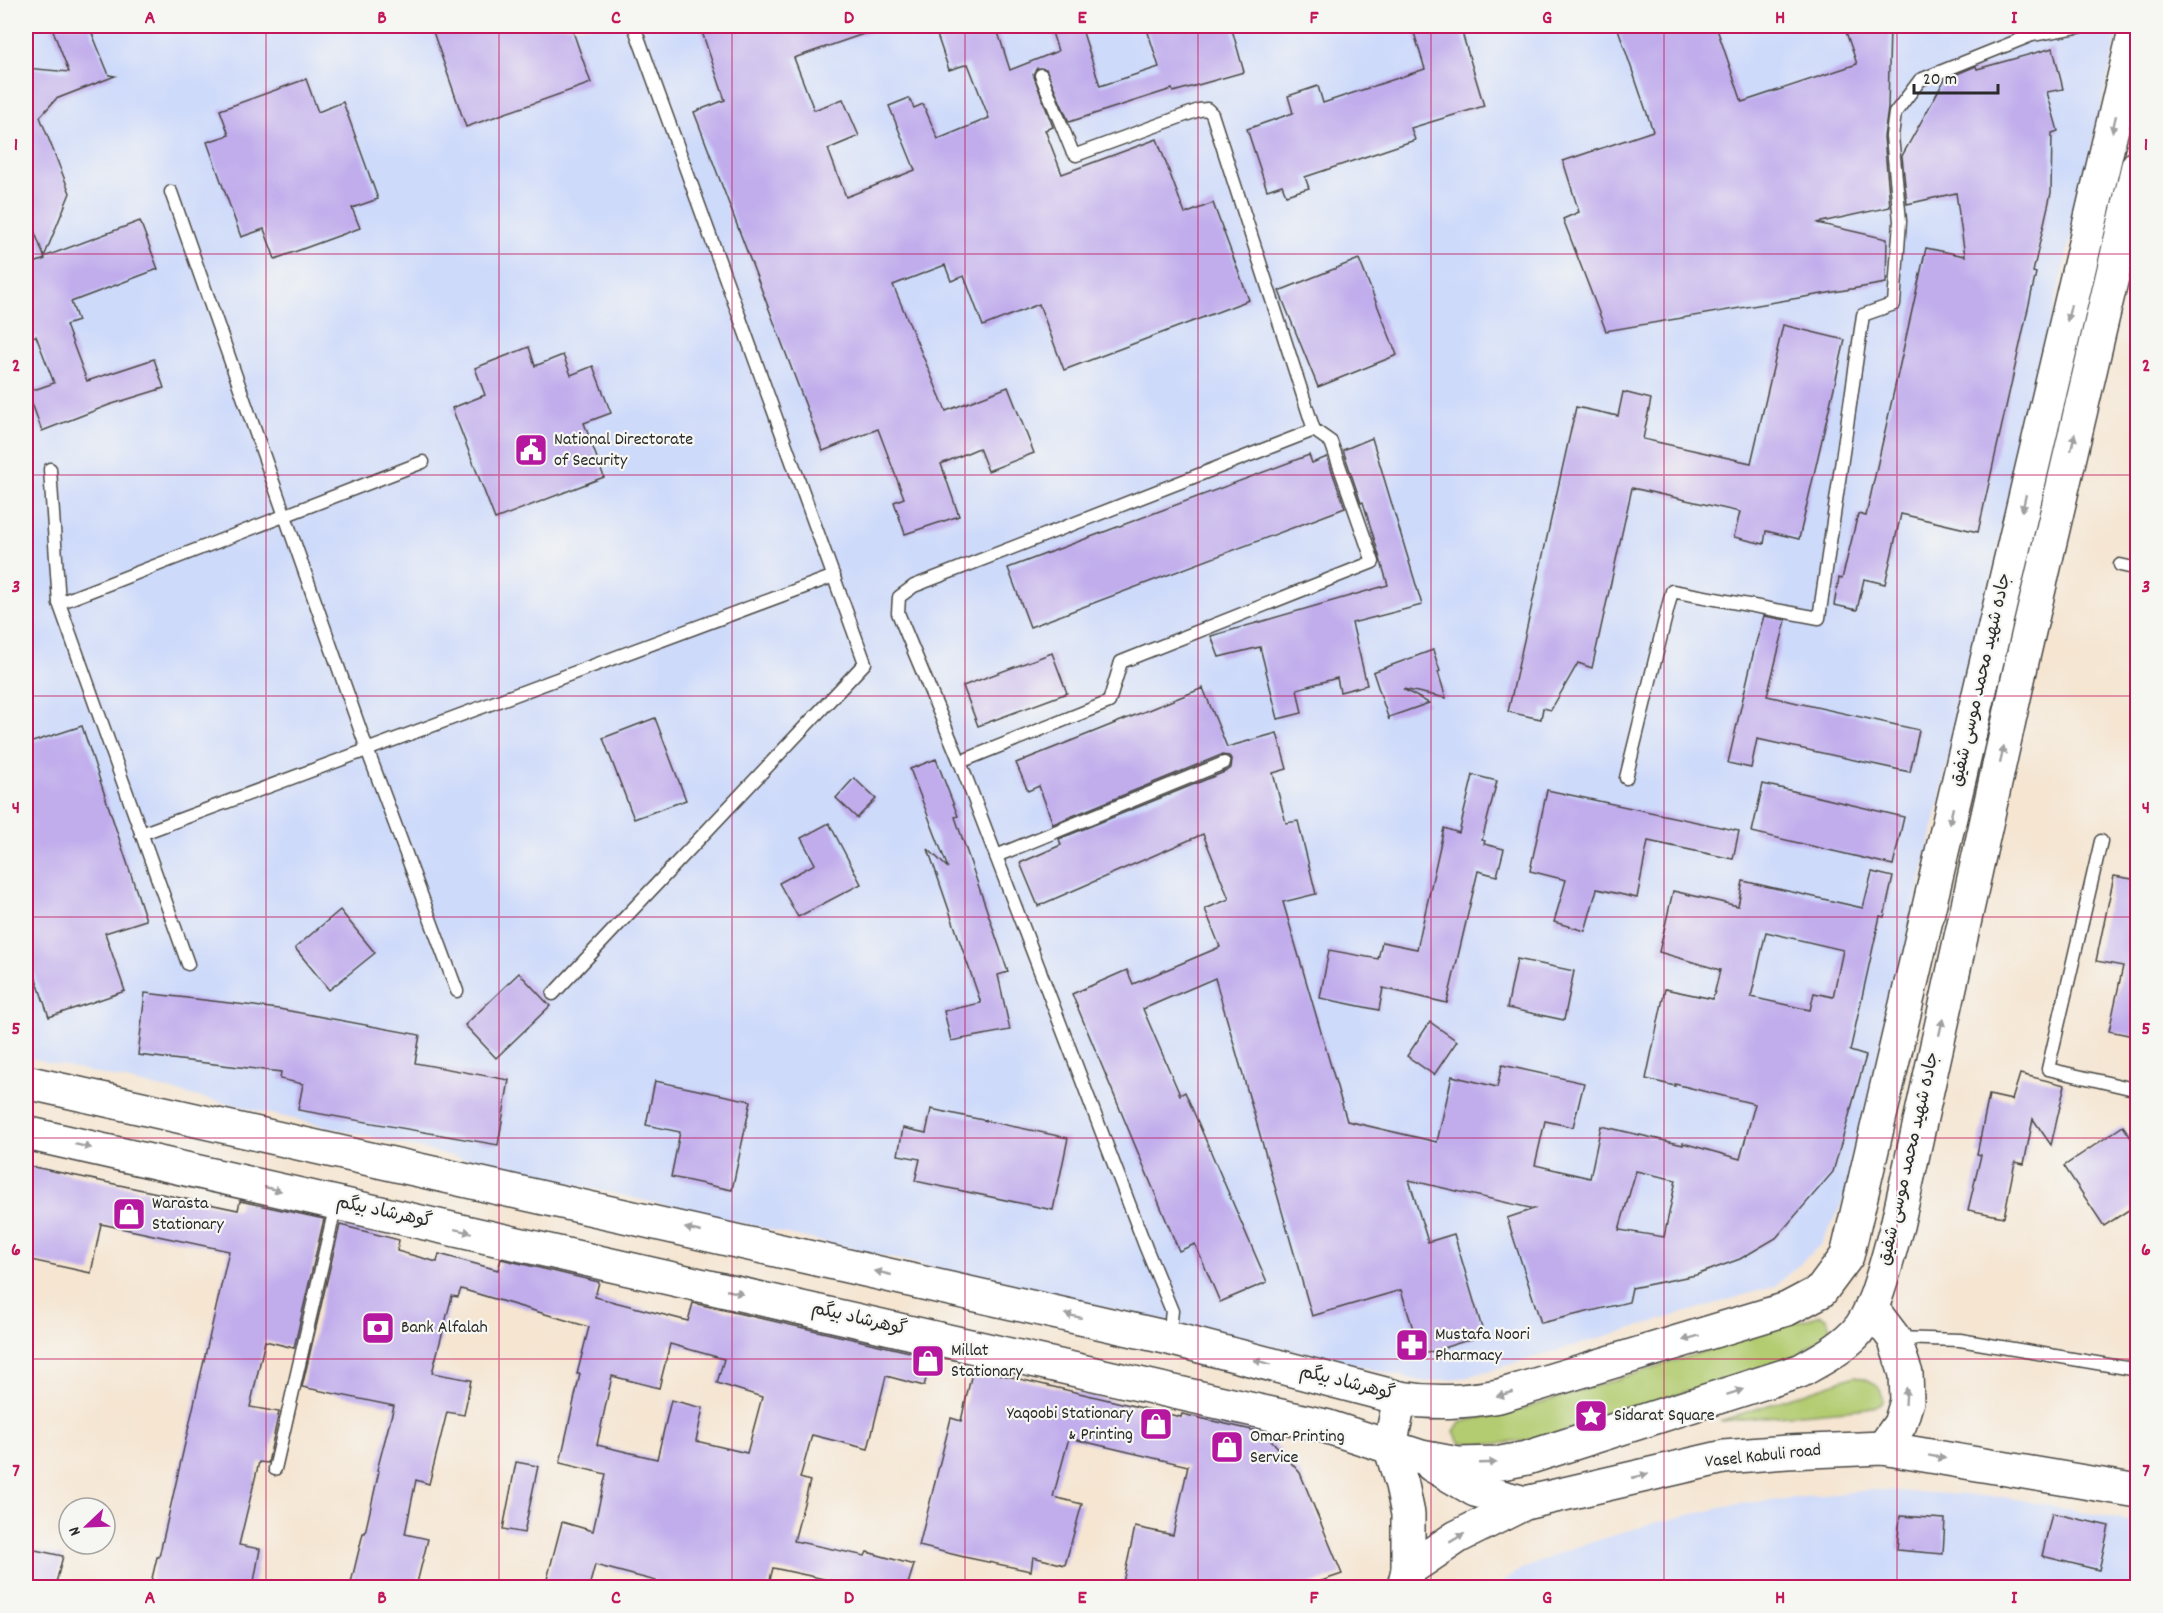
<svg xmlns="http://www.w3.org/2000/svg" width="2163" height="1613" font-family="Dekko,'Playpen Sans Arabic',sans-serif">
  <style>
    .built { fill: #cedafa }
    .green { fill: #b3cc71; stroke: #6f7c4e; stroke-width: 1.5 }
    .building { fill: #c1adec; fill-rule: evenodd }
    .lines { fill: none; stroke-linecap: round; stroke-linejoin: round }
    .lane-casing { stroke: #494744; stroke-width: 15 }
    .secondary-casing { stroke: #494744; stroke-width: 36 }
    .lane { stroke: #fff; stroke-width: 12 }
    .secondary { stroke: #fff; stroke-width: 33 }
    .oneway { fill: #a0a0a0 }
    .grid { fill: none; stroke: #c2185b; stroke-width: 1.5; stroke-opacity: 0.55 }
    .labels { text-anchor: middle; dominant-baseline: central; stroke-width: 4.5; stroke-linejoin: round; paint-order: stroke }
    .poi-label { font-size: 18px; fill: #2b2b2b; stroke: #f6f6f2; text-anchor: start }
    .street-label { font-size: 18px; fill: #2b2b2b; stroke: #f6f6f2 }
    .neatline { fill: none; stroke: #c2185b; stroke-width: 2 }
    .grid-label { font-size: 20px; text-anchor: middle; font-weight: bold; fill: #c2185b }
  </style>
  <rect width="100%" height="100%" fill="#f6f6f2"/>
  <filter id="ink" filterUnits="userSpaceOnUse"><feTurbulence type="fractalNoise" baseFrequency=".0167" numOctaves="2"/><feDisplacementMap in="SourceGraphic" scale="12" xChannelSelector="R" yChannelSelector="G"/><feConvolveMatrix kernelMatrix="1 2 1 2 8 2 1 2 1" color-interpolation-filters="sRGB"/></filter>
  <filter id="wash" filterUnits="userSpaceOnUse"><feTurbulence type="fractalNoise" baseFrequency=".008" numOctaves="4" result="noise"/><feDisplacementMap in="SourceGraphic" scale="24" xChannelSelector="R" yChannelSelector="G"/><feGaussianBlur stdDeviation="1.35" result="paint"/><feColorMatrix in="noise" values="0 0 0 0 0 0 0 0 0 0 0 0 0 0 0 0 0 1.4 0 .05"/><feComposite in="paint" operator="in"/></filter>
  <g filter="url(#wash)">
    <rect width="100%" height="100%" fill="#f5e5d1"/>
    <!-- built -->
    <g class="built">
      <polygon points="26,26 2120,26 1849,1190 1821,1244 1775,1286 1468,1377 1426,1382 26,1057"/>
      <polygon points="1872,1490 2005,1497 2137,1523 2137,1587 1494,1588 1514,1573 1566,1550 1654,1523 1738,1504"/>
    </g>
    <!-- green -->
    <g class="green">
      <path d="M1820 1315 1826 1318 1830 1326 1828 1333 1796 1356 1543 1438C1514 1443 1488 1446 1459 1442L1454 1431 1461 1422 1526 1408Z"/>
      <path d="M1855 1376C1870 1379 1883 1385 1883 1402L1876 1406 1868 1408 1720 1421Z"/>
    </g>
    <g id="blocks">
      <!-- building -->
      <g class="building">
        <polygon points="51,26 89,26 109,75 115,76 56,99 40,117 70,193 44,257 140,221 158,269 71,302 78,321 66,325 87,381 154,359 164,388 109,405 42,431 28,392 54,383 36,336 31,337 26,322 26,266 45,259 26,209 26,68 69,72"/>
        <polygon points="431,26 571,26 591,83 466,127"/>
        <polygon points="700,26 877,26 878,29 794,58 814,110 843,99 859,136 828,149 846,197 915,170 889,106 909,98 914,108 923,104 938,139 989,118 968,64 949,70 934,26 996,26 1010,70 1058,51 1050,26 1081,26 1100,86 1159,67 1146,26 1231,26 1244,72 1173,92 1172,89 1069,122 1046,69 1037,68 1033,74 1053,127 1045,130 1062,174 1157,139 1185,214 1213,203 1249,300 1064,370 1039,304 983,326 964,276 951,281 945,265 893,285 946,411 1008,387 1034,453 988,471 979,448 941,464 959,516 905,534 894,502 904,498 878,429 823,451 694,112 725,100"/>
        <polygon points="1412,26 1460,26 1484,106 1411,128 1415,140 1305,177 1309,188 1286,195 1282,185 1267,190 1247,129 1293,113 1288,96 1318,86 1323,103 1425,69"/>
        <polygon points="1617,26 1716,26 1742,102 1857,64 1844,26 1890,26 1888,108 1884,137 1890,207 1817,223 1887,239 1886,283 1606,331 1563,219 1579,212 1563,161 1653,131"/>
        <polygon points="2053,48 2063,89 2047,92 2058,131 2052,133 2051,193 2033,272 2036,273 1978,532 1901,514 1885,584 1864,579 1857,610 1834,605 1839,578 1842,579 1858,514 1866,516 1926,248 1965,256 1956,193 1907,204 1902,156 1945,79 1976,66 1977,69"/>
        <polygon points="306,79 318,112 343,102 378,199 352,208 360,228 275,259 264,229 241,237 207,142 229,135 220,110"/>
        <polygon points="1359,259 1397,355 1318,387 1279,291"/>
        <polygon points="1783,325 1845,340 1799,539 1766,531 1764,544 1734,537 1740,512 1632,488 1592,668 1578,663 1551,710 1543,708 1541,719 1508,712 1576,407 1618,416 1623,392 1651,399 1643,439 1751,463"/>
        <polygon points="529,347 535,366 563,355 571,375 593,366 611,413 584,423 604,477 495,519 452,408 485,395 475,368"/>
        <polygon points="1372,438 1422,605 1352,623 1367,685 1340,692 1337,678 1297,689 1302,713 1278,719 1260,647 1219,657 1211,636 1388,585 1363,502 1361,503 1343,450"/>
        <polygon points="1309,455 1312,463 1327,457 1345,508 1030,627 1008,568"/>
        <polygon points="1764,616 1786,620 1767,696 1919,730 1910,772 1757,739 1751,768 1728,763 1755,646"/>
        <polygon points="1433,650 1440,671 1438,672 1446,698 1403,689 1429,703 1389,717 1389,720 1373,672"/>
        <polygon points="1052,653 1067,693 978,726 963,686"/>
        <path d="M1203 688 1227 747 1277 733 1287 769 1273 773 1286 823 1298 821 1316 894 1283 902 1347 1121 1437 1142 1452 1076 1497 1087 1502 1065 1584 1083 1573 1127 1545 1121 1535 1165 1590 1178 1601 1126 1683 1145V1143L1740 1159 1755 1104 1675 1084V1086L1646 1079 1665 989 1713 999 1720 970 1659 952 1673 891 1738 906 1743 881 1863 908 1872 872 1893 877 1884 917 1880 916 1850 1051 1866 1056 1833 1172 1776 1238 1740 1259 1696 1275 1632 1288 1629 1302 1541 1323 1507 1218 1534 1209 1409 1180 1428 1242 1454 1234 1484 1335 1421 1355 1401 1290 1312 1316 1215 978 1143 1009 1180 1095 1185 1092 1267 1282 1220 1302 1195 1244 1179 1251 1072 994 1127 970 1133 984 1220 947 1205 909 1229 899 1203 834 1038 906 1020 863 1061 845 1059 839 1227 771 1231 768 1232 760 1229 756 1221 755 1053 824 1039 786 1028 791 1016 763ZM1766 932 1843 950 1833 997 1814 993 1810 1010 1751 997ZM1636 1171 1676 1180 1664 1237 1619 1230Z"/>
        <polygon points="655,718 686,800 634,819 603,738"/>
        <polygon points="82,726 146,920 105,933 125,991 49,1017 29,958 26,959 26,744"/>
        <polygon points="936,759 958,816 955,817 1008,972 998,975 1010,1030 951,1041 944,1011 981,1003 928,849 948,868 910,769"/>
        <polygon points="1473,775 1497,781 1482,840 1485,841 1484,844 1504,849 1497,876 1478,871 1447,1003 1383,988 1379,1010 1320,998 1329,950 1378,959 1382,942 1417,949 1444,828 1459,833"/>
        <polygon points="854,778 876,799 857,818 836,798"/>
        <polygon points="1763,784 1904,817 1893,865 1752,832"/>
        <polygon points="1547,790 1739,831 1733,859 1648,841 1637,898 1597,889 1585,931 1554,922 1566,880 1530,871"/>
        <polygon points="829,823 861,884 798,917 779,883 815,864 801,838"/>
        <polygon points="2114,876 2138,880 2138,1037 2109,1031 2123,966 2096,961"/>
        <polygon points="340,910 375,953 329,990 295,948"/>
        <polygon points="1517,959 1574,971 1564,1020 1507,1008"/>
        <polygon points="519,973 550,1006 496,1058 465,1025"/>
        <polygon points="145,993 279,1009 420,1035 415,1063 509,1080 498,1145 298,1110 303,1084 280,1079 281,1072 138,1055"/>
        <polygon points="1430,1022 1457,1041 1434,1075 1407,1056"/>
        <polygon points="2020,1074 2065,1085 2051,1145 2033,1119 2024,1164 2015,1162 2004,1217 1968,1210 1981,1155 1977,1154 1989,1095 2012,1100"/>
        <polygon points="655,1081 751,1101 732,1190 671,1177 680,1132 646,1125"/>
        <polygon points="931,1109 1068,1138 1053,1210 915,1181 920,1159 898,1155 903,1128 926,1133"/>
        <polygon points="2123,1126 2138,1148 2138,1204 2104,1226 2064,1166"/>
        <polygon points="29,1166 238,1210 240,1201 324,1219 294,1348 265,1341 250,1407 279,1412 268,1463 259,1462 239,1545 260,1549 253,1587 150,1587 157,1557 159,1557 229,1251 101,1224 91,1273 26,1259 26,1185"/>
        <path d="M340 1225 399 1240 397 1251 437 1262 439 1254 498 1270 501 1259 599 1282 595 1297 688 1321 693 1303 932 1357 924 1386 886 1376 868 1449 812 1435 800 1478 810 1481 794 1541 865 1556 867 1552 914 1565 907 1587H861L773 1568 768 1587H654L656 1581 595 1565 589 1587H545L562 1522 593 1531 606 1474 560 1463 580 1374H577L589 1327 461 1289 458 1297 452 1296 432 1373 471 1380 464 1415 447 1412 429 1484 416 1480 405 1534 428 1539 416 1587H350L363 1533H365L379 1471 377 1470 394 1406 302 1387ZM670 1344 724 1359 717 1383 762 1397 747 1453 696 1441 703 1408 671 1400 657 1459 597 1445 612 1376 659 1388Z"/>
        <polygon points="973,1368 1181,1417 1182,1414 1265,1433 1300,1473 1342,1574 1304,1587 1122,1587 1135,1527 1173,1535 1188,1466 1069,1438 1053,1497 1082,1504 1065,1565 1033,1557 1031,1571 964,1557 919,1546 951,1418 961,1421"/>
        <polygon points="516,1462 538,1466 524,1533 503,1529"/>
        <polygon points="2052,1513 2109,1526 2099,1570 2042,1556"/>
        <polygon points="1900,1516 1945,1519 1943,1554 1897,1550"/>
        <polygon points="26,1548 63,1556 55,1587 26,1587"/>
      </g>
    </g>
  </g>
  <g filter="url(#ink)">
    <use href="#blocks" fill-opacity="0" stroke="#494744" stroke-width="1.5"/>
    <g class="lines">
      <!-- lane casing -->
      <g class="lane-casing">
        <g id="lane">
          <polyline points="1041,75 1072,151 1076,155 1199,110 1207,109 1212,114 1314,430 914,586 899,597 898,613 960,762 1146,1248 1172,1311 1169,1337"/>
          <polyline points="171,192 367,749 457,991"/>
          <polyline points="50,469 59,603 188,964"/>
          <polyline points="2120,565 2138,569"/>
          <polyline points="59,603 423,462"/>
          <polyline points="960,762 1109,702 1121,662 1373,562 1331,442 1314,430"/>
          <polyline points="1626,778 1672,591 1819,618 1863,315 1894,304 1900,221 1892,136 1895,113 1920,80 2032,35 2083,26"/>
          <polyline points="141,834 834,576"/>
          <polyline points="2101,841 2048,1069 2138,1090"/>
          <polyline points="996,856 1224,763"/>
          <polyline points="553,994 865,663 634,26"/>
          <polyline points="1895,1338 1960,1340 2138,1370"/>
          <polyline points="275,1469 336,1204"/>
        </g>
      </g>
      <!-- secondary casing -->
      <g class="secondary-casing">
        <g id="secondary">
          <path d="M26 1082 1169 1338 1400 1398C1435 1404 1464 1402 1499 1396L1787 1309 1821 1291 1847 1256 2136 26"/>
          <path d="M26 1133 1325 1426 1421 1457 1458 1464 1501 1463 1527 1458 1800 1371C1820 1360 1839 1350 1855 1334 1877 1311 1887 1257 1897 1226L2023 657 2138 166"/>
          <polyline points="1872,1309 1894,1338 1906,1374 1907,1401 1900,1424 1883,1448"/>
          <polyline points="1400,1398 1390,1446 1402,1485 1408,1514 1408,1570 1404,1586"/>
          <polyline points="1432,1465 1475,1490 1525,1503"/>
          <polyline points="1408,1570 1457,1537 1525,1503 1724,1457 1787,1452 1883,1448 2138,1491"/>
        </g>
      </g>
      <!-- lane -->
      <use href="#lane" class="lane"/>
      <!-- secondary -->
      <use href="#secondary" class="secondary"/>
    </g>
    <!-- one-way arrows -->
    <defs><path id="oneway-solid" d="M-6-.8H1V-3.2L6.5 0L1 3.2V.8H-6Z" transform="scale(1.5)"/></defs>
    <g class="oneway">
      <use href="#oneway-solid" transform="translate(2114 124) rotate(103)"/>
      <use href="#oneway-solid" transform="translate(2069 313) rotate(103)"/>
      <use href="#oneway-solid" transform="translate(2073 442) rotate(-77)"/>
      <use href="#oneway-solid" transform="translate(2024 503) rotate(103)"/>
      <use href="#oneway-solid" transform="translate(2002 755) rotate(-77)"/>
      <use href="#oneway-solid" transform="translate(1951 816) rotate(103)"/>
      <use href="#oneway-solid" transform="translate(1941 1027) rotate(-77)"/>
      <use href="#oneway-solid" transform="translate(83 1146) rotate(13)"/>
      <use href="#oneway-solid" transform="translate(273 1189) rotate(13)"/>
      <use href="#oneway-solid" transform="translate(693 1230) rotate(-167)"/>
      <use href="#oneway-solid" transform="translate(463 1231) rotate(12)"/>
      <use href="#oneway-solid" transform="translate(883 1273) rotate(-167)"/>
      <use href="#oneway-solid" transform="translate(735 1292) rotate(13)"/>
      <use href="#oneway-solid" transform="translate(1073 1316) rotate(-167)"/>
      <use href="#oneway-solid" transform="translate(1691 1338) rotate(163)"/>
      <use href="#oneway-solid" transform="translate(1262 1362) rotate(-165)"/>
      <use href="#oneway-solid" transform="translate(1735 1392) rotate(-18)"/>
      <use href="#oneway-solid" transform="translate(1505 1394) rotate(165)"/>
      <use href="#oneway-solid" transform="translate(1906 1396) rotate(-87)"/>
      <use href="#oneway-solid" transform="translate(1937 1457) rotate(10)"/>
      <use href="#oneway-solid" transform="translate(1488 1463) rotate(-2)"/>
      <use href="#oneway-solid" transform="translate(1640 1476) rotate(-13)"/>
      <use href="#oneway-solid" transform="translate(1457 1538) rotate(-31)"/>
    </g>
  </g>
  <!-- grid -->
  <path class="grid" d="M266 26V1588M499 26V1588M732 26V1588M965 26V1588M1198 26V1588M1431 26V1588M1664 26V1588M1897 26V1588M26 254H2138M26 475H2138M26 696H2138M26 917H2138M26 1138H2138M26 1359H2138"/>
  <!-- icons -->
  <defs>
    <g id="civic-square" transform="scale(1.725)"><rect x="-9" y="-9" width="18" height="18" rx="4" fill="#b5179e" stroke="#f6f6f2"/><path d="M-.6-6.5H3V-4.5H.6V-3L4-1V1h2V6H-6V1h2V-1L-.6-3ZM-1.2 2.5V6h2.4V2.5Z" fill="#fff"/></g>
    <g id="shop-square" transform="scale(1.725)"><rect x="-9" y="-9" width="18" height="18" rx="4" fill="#b5179e" stroke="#f6f6f2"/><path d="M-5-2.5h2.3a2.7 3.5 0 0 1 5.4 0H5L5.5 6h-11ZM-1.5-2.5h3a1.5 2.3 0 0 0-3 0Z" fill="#fff"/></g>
    <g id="bank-square" transform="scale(1.725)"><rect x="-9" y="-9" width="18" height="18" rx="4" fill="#b5179e" stroke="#f6f6f2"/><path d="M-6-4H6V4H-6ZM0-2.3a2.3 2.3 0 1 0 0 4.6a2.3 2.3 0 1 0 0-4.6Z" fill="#fff"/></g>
    <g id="pharmacy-square" transform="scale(1.725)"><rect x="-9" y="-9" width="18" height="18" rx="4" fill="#b5179e" stroke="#f6f6f2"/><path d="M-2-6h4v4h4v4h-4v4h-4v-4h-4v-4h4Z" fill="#fff"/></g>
    <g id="sight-square" transform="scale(1.725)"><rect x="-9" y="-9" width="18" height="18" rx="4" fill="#b5179e" stroke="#f6f6f2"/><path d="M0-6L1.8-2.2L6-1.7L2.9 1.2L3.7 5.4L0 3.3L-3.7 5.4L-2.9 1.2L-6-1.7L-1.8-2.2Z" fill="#fff"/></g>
  </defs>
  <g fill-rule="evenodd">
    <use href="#civic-square" x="531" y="450"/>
    <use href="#shop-square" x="129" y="1214"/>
    <use href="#bank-square" x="378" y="1328"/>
    <use href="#pharmacy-square" x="1412" y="1345"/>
    <use href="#shop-square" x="928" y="1361"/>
    <use href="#sight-square" x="1591" y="1416"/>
    <use href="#shop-square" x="1156" y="1424"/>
    <use href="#shop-square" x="1227" y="1447"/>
  </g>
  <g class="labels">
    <!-- poi labels -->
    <g class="poi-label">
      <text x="554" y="440">National Directorate<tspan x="554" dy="21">of Security</tspan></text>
      <text x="152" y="1204">Warasta<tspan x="152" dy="21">Stationary</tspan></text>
      <text x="401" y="1328">Bank Alfalah</text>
      <text x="1435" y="1335">Mustafa Noori<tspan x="1435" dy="21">Pharmacy</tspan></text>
      <text x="951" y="1351">Millat<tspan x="951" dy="21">Stationary</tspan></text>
      <text x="1133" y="1414" text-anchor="end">Yaqoobi Stationary<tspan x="1133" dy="21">&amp; Printing</tspan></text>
      <text x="1614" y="1416">Sidarat Square</text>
      <text x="1250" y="1437">Omar Printing<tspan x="1250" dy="21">Service</tspan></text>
    </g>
    <!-- street labels -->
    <g class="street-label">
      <text transform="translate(1982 680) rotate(-77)">جاده شهید محمد موسی شفیق</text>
      <text transform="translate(1910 1159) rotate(-77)">جاده شهید محمد موسی شفیق</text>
      <text transform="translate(384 1213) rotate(12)">گوهرشاد بیگم</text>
      <text transform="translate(859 1320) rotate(13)">گوهرشاد بیگم</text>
      <text transform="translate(1347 1384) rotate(14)">گوهرشاد بیگم</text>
      <text transform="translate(1763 1457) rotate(-6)">Vasel Kabuli road</text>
    </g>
  </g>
  <!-- margin -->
  <rect width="2163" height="1613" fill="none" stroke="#f6f6f2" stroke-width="66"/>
  <!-- north arrow -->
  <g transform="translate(87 1526) rotate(247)"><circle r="28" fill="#f6f6f2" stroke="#a5a5a2" stroke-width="1.5"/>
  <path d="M0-4.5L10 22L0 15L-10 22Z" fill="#b5179e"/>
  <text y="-9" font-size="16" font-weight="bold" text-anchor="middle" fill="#2b2b2b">N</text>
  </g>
  <!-- scale -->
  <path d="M1914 84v9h84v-9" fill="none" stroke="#2b2b2b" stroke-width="3"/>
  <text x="1923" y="84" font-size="18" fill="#2b2b2b" stroke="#f6f6f2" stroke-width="4.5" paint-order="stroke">20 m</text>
  <rect x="33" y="33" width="2097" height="1547" class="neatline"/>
  <g class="grid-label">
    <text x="150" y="23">A</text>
    <text x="382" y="23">B</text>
    <text x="616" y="23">C</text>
    <text x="849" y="23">D</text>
    <text x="1082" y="23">E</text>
    <text x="1314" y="23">F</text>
    <text x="1547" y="23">G</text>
    <text x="1780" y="23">H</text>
    <text x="2014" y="23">I</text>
    <text x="16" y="150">1</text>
    <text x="2146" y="150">1</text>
    <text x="16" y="371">2</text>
    <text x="2146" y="371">2</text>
    <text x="16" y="592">3</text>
    <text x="2146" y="592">3</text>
    <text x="16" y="813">4</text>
    <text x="2146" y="813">4</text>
    <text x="16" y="1034">5</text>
    <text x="2146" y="1034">5</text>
    <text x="16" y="1255">6</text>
    <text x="2146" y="1255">6</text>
    <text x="16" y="1476">7</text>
    <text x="2146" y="1476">7</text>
    <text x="150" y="1603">A</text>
    <text x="382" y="1603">B</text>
    <text x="616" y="1603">C</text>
    <text x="849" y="1603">D</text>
    <text x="1082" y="1603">E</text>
    <text x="1314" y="1603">F</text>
    <text x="1547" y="1603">G</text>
    <text x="1780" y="1603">H</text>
    <text x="2014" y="1603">I</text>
  </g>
</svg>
